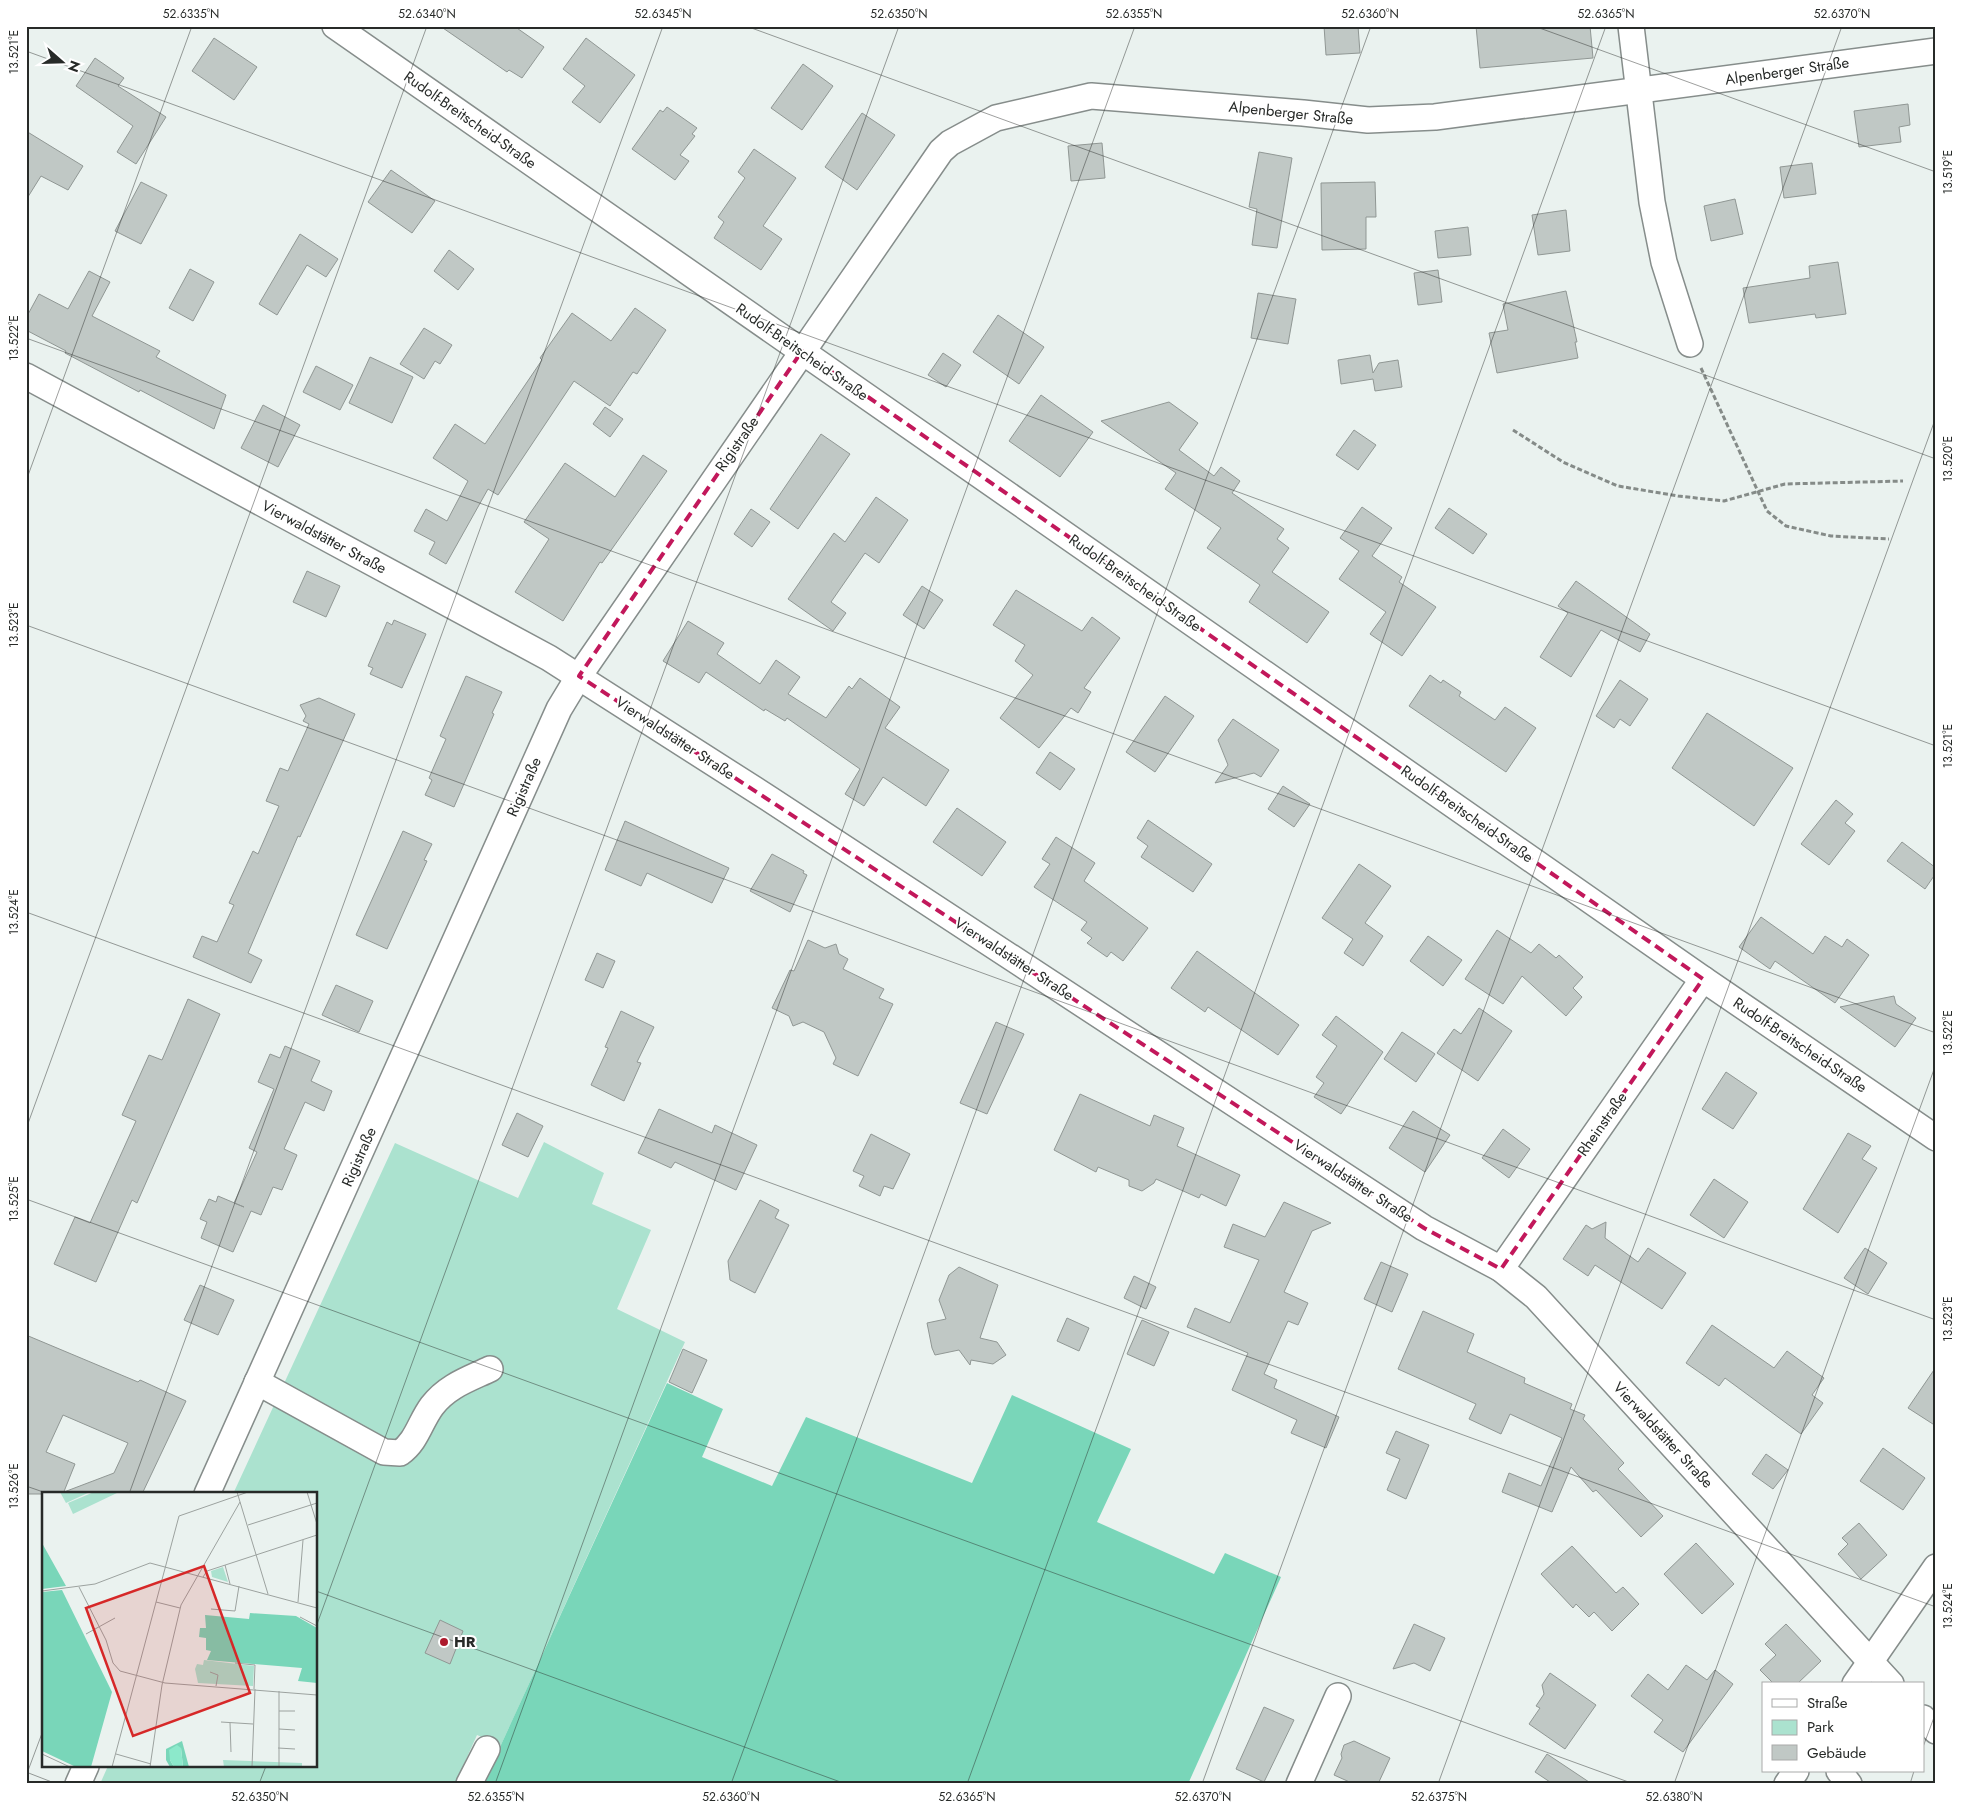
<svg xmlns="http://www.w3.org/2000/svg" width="1962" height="1810" font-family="Jost,sans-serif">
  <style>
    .green { fill: #abe2cf }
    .forest { fill: #79d6b9 }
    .building { fill: #c0c8c5; stroke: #909794 }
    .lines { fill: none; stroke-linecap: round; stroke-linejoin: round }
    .minor-casing { stroke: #868d8b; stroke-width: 28 }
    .path { stroke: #858b88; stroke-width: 3; stroke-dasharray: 5 2.5; stroke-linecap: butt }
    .minor { stroke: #fff; stroke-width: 25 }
    .marked { fill: none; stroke: #c2185b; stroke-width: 4; stroke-dasharray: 10 6; stroke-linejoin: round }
    .ticks { fill: none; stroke: #272a28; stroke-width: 1; stroke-opacity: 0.45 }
    .poi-dot { fill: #ad192c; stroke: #fff; stroke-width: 2 }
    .labels { text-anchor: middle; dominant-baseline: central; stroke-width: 4; stroke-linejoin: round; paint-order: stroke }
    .street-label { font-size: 15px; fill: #272a28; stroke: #fff }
    .poi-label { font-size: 15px; font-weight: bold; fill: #272a28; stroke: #fff; text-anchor: start }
    .inset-road { fill: none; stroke: #9ca29f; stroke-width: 1 }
    .view { fill: #d62828; fill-opacity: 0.15; stroke: #d62828; stroke-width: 2.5 }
    .inset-edge { fill: none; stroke: #272a28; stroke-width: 2.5 }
    .neatline { fill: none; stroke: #272a28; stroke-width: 2 }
    .ticks-label { font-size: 12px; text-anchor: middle; fill: #272a28 }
  </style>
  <rect width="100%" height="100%" fill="#eaf2ef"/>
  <!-- green -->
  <polygon class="green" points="544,1142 604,1173 592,1204 651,1230 617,1309 685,1342 501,1745 477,1735 455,1784 100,1784 108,1766 316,1766 316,1494 233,1494 395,1143 518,1198"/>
  <!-- forest -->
  <polygon class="forest" points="667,1383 723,1409 702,1457 772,1486 806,1417 972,1483 1012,1395 1131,1449 1097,1522 1214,1574 1225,1553 1281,1577 1188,1784 483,1784"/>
  <!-- building -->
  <g class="building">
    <polygon points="440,26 514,26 544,47 522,78 509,70 507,72"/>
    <polygon points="1324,26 1358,26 1360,53 1326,55"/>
    <polygon points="1476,26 1590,26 1593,58 1480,68"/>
    <polygon points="214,38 257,67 234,100 192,71"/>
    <polygon points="586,38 635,75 600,123 572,102 585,86 563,69"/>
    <polygon points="95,58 124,78 118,86 166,117 136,164 117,152 133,126 76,86"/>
    <polygon points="803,64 833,86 802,130 771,108"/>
    <polygon points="1908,104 1910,125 1899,127 1901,142 1859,147 1854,111"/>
    <polygon points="667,107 697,128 692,134 695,136 680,155 689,161 675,180 632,149 660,110 663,112"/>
    <polygon points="862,113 895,135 857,190 825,167"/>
    <polygon points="26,131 83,166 68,190 41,176 26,200"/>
    <polygon points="1102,143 1105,178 1071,181 1068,146"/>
    <polygon points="754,149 796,178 763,226 782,239 761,270 714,238 724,222 718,217 745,178 738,172"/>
    <polygon points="1259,152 1292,158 1277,248 1252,245 1257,209 1249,207"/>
    <polygon points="1812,163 1816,194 1784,198 1780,167"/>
    <polygon points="391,170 435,201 412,233 368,202"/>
    <polygon points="141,182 167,195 141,244 115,231"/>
    <polygon points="1375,182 1376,217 1366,217 1366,249 1322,250 1321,183"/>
    <polygon points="1735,199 1743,234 1711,241 1704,206"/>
    <polygon points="1566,210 1570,251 1538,255 1532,215"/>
    <polygon points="1468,227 1471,255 1438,258 1435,231"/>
    <polygon points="300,234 338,259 326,277 307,265 277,315 259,304"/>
    <polygon points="449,250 474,269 458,290 434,271"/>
    <polygon points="1838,262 1846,314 1816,318 1815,314 1749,323 1743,288 1810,278 1809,266"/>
    <polygon points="190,269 214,282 193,321 169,308"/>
    <polygon points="1438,270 1442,302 1418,305 1414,273"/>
    <polygon points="89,271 110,282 92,316 160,351 156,357 226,395 214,429 140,390 139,392 65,353 66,351 26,330 26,318 39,294 68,309"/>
    <polygon points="1566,291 1577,342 1575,342 1578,358 1497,373 1489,333 1508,330 1503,304"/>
    <polygon points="1258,293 1296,299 1288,344 1251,338"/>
    <polygon points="635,308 666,330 637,374 633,372 610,406 574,381 498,495 488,489 446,564 429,554 435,542 414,531 426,509 447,521 468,481 433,458 455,424 485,444 542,360 540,358 572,313 611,341"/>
    <polygon points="998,315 1044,347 1019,384 973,352"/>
    <polygon points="424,328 452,345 440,364 435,361 424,379 400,364"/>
    <polygon points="943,353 961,365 946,387 928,375"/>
    <polygon points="1370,355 1373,373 1379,363 1398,360 1402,387 1375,391 1373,379 1341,384 1338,360"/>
    <polygon points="370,357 413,377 392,423 349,403"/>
    <polygon points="316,366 353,385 340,410 303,392"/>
    <polygon points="1041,395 1093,432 1060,477 1009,441"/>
    <polygon points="1169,402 1198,423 1179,450 1214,476 1221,467 1240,481 1232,493 1284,529 1277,539 1289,548 1272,572 1329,612 1307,643 1249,602 1260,585 1207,548 1221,528 1165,489 1176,473 1101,421"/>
    <polygon points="263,405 300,425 278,467 241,448"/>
    <polygon points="605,407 623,419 610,437 593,424"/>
    <polygon points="1354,430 1376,445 1358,470 1336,455"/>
    <polygon points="821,434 850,454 798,529 770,509"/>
    <polygon points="643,455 667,471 602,563 600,562 563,621 515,592 549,539 524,522 565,463 615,497"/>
    <polygon points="876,497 908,520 879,563 865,553 831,602 846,613 833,631 788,599 834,533 845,542"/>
    <polygon points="1362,507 1392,528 1372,556 1402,577 1399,582 1436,607 1402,656 1370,634 1386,612 1339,579 1359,551 1340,538"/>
    <polygon points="1449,508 1487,534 1473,554 1435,528"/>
    <polygon points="751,509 770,522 752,547 734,534"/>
    <polygon points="307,571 340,586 326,617 293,602"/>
    <polygon points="1576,581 1650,634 1640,652 1601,630 1571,677 1540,657 1568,613 1558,606"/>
    <polygon points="922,586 943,600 924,629 903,615"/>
    <polygon points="1016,590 1082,631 1092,617 1120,638 1084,688 1091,692 1078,713 1071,708 1039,748 1000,718 1033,675 1015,661 1025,645 993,625"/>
    <polygon points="394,620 426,634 402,688 370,674 373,668 368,666 387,622 392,625"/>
    <polygon points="688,621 724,643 717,654 760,684 776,660 800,677 788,694 826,718 849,686 852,689 860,678 900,707 885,728 949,770 926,806 883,777 864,806 845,794 860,769 787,718 785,721 765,709 764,711 706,672 699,683 663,661"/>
    <polygon points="1430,675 1441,683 1443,680 1461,692 1459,696 1495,720 1505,707 1536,728 1506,772 1409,706"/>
    <polygon points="466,676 502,692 492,713 494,714 454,807 425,795 432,780 429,778 446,739 440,736"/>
    <polygon points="1620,680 1648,699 1630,726 1620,719 1614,728 1596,716"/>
    <polygon points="1165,696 1194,716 1155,772 1126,752"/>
    <polygon points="319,698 355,714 300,837 298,836 248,953 262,960 251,983 193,957 202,936 217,942 234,905 229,903 253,851 258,854 279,806 266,801 280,768 288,771 309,724 303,721 306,716 300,705"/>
    <polygon points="1707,713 1793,768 1754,826 1672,768"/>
    <polygon points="1233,719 1279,750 1261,777 1254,773 1215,783 1228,765 1218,740"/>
    <polygon points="1050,752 1075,769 1060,790 1036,773"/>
    <polygon points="1283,786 1310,804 1294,827 1268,809"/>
    <polygon points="1836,800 1853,814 1845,823 1855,831 1829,865 1801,844"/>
    <polygon points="957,808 1006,842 982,876 933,842"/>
    <polygon points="1148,820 1212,864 1193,892 1141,857 1148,846 1137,838"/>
    <polygon points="625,821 729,868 712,903 647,873 641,886 605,870"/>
    <polygon points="403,831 432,844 424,860 427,861 387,949 356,935"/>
    <polygon points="1056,837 1095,863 1084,881 1148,928 1123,961 1111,952 1107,957 1087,943 1092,938 1081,930 1087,922 1034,887 1050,864 1042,859"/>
    <polygon points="1902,842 1936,868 1936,873 1925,889 1887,861"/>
    <polygon points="772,854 804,871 803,873 807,875 790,912 750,891"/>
    <polygon points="1359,864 1391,886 1365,923 1383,936 1363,966 1344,953 1353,939 1322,918"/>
    <polygon points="1761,917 1813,954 1825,936 1842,947 1847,939 1869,955 1835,1003 1775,961 1770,969 1739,947"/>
    <polygon points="1497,930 1531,953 1539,944 1556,958 1559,955 1583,977 1573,988 1582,997 1566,1016 1522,976 1503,1004 1465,979"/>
    <polygon points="1428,936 1462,960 1443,986 1410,961"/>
    <polygon points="808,940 825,948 836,944 839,954 848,959 843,969 884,989 879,998 893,1004 858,1076 833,1064 836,1058 824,1032 803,1022 793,1026 789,1016 772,1008 790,970 794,971"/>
    <polygon points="1197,951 1299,1025 1278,1055 1208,1007 1205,1012 1171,988"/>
    <polygon points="597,953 615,961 603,988 585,980"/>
    <polygon points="336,985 373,1001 359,1032 322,1015"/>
    <polygon points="1894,996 1896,1004 1916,1018 1895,1047 1840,1007"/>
    <polygon points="188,999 220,1014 137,1203 132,1200 96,1282 54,1264 75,1217 90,1223 136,1121 122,1115 149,1055 162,1060"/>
    <polygon points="1479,1008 1512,1031 1478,1081 1437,1053 1454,1029 1461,1034"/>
    <polygon points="621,1011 654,1027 637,1062 641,1063 624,1101 591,1085 608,1048 605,1047"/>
    <polygon points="1336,1016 1383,1052 1341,1114 1314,1097 1324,1083 1316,1077 1337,1046 1322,1035"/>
    <polygon points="996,1022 1024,1034 987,1114 960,1103"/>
    <polygon points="1402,1032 1435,1054 1416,1082 1384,1059"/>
    <polygon points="285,1046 320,1061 311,1081 332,1091 324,1111 305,1102 284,1149 297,1155 282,1190 273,1187 261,1215 251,1211 233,1252 201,1238 207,1222 200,1219 209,1199 216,1202 218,1196 244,1207 234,1203 257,1152 249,1148 274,1089 258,1082 270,1054 280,1058"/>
    <polygon points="1726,1072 1757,1093 1733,1129 1702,1109"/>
    <polygon points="1080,1094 1150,1126 1154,1115 1184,1128 1177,1146 1240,1175 1226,1206 1201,1194 1199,1198 1156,1179 1154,1183 1142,1191 1129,1186 1129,1180 1098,1167 1096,1172 1054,1150"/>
    <polygon points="659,1109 712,1133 715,1125 757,1145 736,1190 675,1162 671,1168 638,1153"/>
    <polygon points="1413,1111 1450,1135 1425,1172 1389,1148"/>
    <polygon points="517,1113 543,1126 528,1157 502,1145"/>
    <polygon points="1503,1129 1530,1149 1509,1178 1482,1158"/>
    <polygon points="1848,1133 1871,1146 1862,1159 1877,1168 1838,1233 1803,1209"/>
    <polygon points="871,1134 910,1154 893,1189 884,1186 880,1196 859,1186 864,1176 853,1171"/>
    <polygon points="1714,1179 1748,1202 1724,1238 1690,1215"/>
    <polygon points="760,1200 779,1210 775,1218 789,1225 755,1293 730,1280 728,1261"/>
    <polygon points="1284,1202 1331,1223 1312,1231 1284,1292 1308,1303 1298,1325 1288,1321 1264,1374 1277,1380 1274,1388 1339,1417 1326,1448 1291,1433 1297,1420 1232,1390 1248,1353 1187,1327 1195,1308 1230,1323 1259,1260 1224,1247 1233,1224 1265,1237"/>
    <polygon points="1606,1222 1605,1238 1638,1262 1648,1248 1686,1273 1662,1309 1595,1265 1588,1276 1563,1259 1586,1225 1592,1229"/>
    <polygon points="1865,1248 1887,1263 1868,1294 1844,1278"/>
    <polygon points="1381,1262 1408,1274 1392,1312 1364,1299"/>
    <polygon points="959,1267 998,1285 980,1338 997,1342 1006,1355 993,1364 971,1360 970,1365 959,1350 935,1355 932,1348 927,1323 946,1319 939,1300 949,1275"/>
    <polygon points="1134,1276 1156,1287 1146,1309 1124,1298"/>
    <polygon points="200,1285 234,1300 218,1335 184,1320"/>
    <polygon points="1423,1311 1474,1334 1467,1352 1525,1378 1524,1383 1572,1404 1570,1409 1585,1415 1583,1419 1624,1463 1618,1469 1663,1516 1641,1537 1596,1490 1593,1492 1571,1467 1552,1512 1502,1492 1509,1473 1541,1486 1562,1438 1510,1414 1501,1434 1469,1419 1476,1404 1398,1369"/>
    <polygon points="1067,1318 1089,1328 1079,1351 1057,1341"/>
    <polygon points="1142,1320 1169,1332 1154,1366 1127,1354"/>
    <polygon points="1712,1325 1774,1368 1787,1351 1824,1378 1812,1395 1823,1403 1801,1434 1725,1378 1719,1386 1686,1363"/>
    <polygon points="26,1335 138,1382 140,1380 186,1401 142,1494 64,1494 64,1492 114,1473 128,1443 63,1415 46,1452 75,1464 63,1494 26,1494"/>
    <polygon points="683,1349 707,1360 692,1393 669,1382"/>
    <polygon points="1936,1367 1936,1426 1908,1408"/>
    <polygon points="1396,1431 1429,1445 1406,1499 1387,1490 1400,1459 1386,1453"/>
    <polygon points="1883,1448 1925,1478 1903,1510 1860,1481"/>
    <polygon points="1766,1454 1788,1470 1773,1489 1752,1474"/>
    <polygon points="1859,1523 1887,1555 1861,1579 1838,1554 1848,1544 1842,1538"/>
    <polygon points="1696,1543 1734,1584 1702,1614 1664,1574"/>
    <polygon points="1572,1546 1616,1593 1623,1587 1639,1604 1612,1631 1594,1612 1589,1617 1576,1604 1573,1608 1541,1574"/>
    <polygon points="440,1620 463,1631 450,1664 425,1653"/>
    <polygon points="1414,1624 1445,1638 1430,1671 1414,1663 1393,1669"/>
    <polygon points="1786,1624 1821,1661 1797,1684 1774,1684 1760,1670 1776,1655 1765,1644"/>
    <polygon points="1686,1665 1707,1680 1715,1670 1733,1684 1683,1752 1654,1732 1663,1720 1631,1696 1648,1674 1668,1690"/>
    <polygon points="1550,1673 1596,1705 1565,1749 1529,1724 1540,1708 1536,1706 1544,1694 1542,1685"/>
    <polygon points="1264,1707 1294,1720 1264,1782 1236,1769"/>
    <polygon points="1354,1741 1390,1758 1378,1784 1354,1784 1334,1775 1342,1758 1341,1754 1344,1745"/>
    <polygon points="1547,1754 1592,1784 1553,1784 1535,1772"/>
  </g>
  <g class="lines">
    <!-- minor casing -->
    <g class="minor-casing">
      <g id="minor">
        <polyline points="335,26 1703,979 1936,1138"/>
        <polyline points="1631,26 1652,202 1664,262 1690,344"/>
        <polyline points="26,376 549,658 768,798 1424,1228 1501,1269 1536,1297 1891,1684"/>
        <polyline points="1501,1269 1703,979"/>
        <path d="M257 1382 384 1452 400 1453C417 1441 420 1422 432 1406 447 1386 469 1379 490 1369"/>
        <polyline points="207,1494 559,709 579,676 941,151 950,143 996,118 1091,96 1303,113 1368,120 1435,117 1936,51"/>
        <polyline points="1855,1684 1936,1567"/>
        <polyline points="1923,1718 1936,1731"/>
        <polyline points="1839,1771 1849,1784"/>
        <polyline points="78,1784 86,1766"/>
        <polyline points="469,1784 487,1749"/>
        <polyline points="1299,1784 1338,1696"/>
        <polyline points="1787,1784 1796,1771"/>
      </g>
    </g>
    <!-- path -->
    <g class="path">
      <polyline points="1701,368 1767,511 1786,526 1831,536 1889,539"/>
      <polyline points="1513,430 1563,462 1618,486 1678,496 1724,501 1785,484 1903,481"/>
    </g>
    <!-- minor -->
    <use href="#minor" class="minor"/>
  </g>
  <!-- marked area -->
  <path class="marked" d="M802 351 1703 979 1501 1269 1424 1228 579 676Z"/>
  <!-- ticks -->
  <path class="ticks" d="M746 26 1936 459M1534 26 1936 172M26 51 1936 746M26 338 1936 1033M26 481 192 26M26 625 1936 1320M26 912 1936 1607M26 1129 427 26M26 1199 1634 1784M26 1486 49 1494M129 1494 663 26M316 1591 846 1784M316 1627 899 26M1923 1747 1936 1712M26 1772 57 1784M26 1776 44 1728M259 1784 266 1766M495 1784 1135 26M731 1784 1371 26M967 1784 1606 26M1202 1784 1842 26M1438 1784 1936 417M1674 1784 1936 1064M1910 1784 1914 1771"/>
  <!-- markers -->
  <circle class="poi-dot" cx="444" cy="1642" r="5"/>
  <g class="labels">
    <!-- street labels -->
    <g class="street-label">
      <text transform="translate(1787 71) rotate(-8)">Alpenberger Straße</text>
      <text transform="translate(1291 113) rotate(6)">Alpenberger Straße</text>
      <text transform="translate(470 120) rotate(35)">Rudolf-Breitscheid-Straße</text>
      <text transform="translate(802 352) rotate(35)">Rudolf-Breitscheid-Straße</text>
      <text transform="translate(737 444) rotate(-55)">Rigistraße</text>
      <text transform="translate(324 537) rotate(28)">Vierwaldstätter Straße</text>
      <text transform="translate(1135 583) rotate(35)">Rudolf-Breitscheid-Straße</text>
      <text transform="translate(675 738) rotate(33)">Vierwaldstätter Straße</text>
      <text transform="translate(524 787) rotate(-66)">Rigistraße</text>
      <text transform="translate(1467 814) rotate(35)">Rudolf-Breitscheid-Straße</text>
      <text transform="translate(1014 959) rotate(33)">Vierwaldstätter Straße</text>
      <text transform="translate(1800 1045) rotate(34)">Rudolf-Breitscheid-Straße</text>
      <text transform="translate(1602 1124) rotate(-55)">Rheinstraße</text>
      <text transform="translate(359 1157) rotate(-66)">Rigistraße</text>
      <text transform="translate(1353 1181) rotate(33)">Vierwaldstätter Straße</text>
      <text transform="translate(1663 1435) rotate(47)">Vierwaldstätter Straße</text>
    </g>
    <!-- poi labels -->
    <g class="poi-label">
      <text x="454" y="1642">HR</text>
    </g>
  </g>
  <!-- overview -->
  <g transform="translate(42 1492)">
    <rect width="275" height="275" fill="#eaf2ef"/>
    <path d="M18 0H48L24 11ZM52 0H77L31 22 26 11ZM181 75 186 90 170 85 169 79ZM162 168 212 174 211 194 156 191 153 177 155 172 161 173ZM181 268 260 271V275H182Z" fill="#abe2cf"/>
    <path d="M0 51 24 94 0 97ZM20 98 70 200 49 275H34L0 259V100ZM208 121 254 124 275 136V191L256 189 260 176 165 168 169 159 164 158V146L157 145 158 136H164L163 123 207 127ZM140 249 147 275H141L139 256 128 268 132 275H128L124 268V257Z" fill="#79d6b9"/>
    <path d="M135 253 139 256 141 275H132L128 268 127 258Z" fill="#8ce9cb"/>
    <path class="inset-road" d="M195 0 226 102M265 0 275 32M206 33 275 11M183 73 188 92M161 85 165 79 275 43M37 95 64 148 71 171 78 179 123 191 275 203M0 99 53 92 108 71 275 116M114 110 138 116M256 110 261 48M169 117 193 119 197 94M258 125 275 134M44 142 73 126M193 171 213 173 212 197M168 180 176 183 174 194M237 219H253M179 230 211 232M188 231 189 260M237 237 253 238M236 256 253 257M0 262 28 275M74 262 109 272M70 275 137 24 206 0M108 275 120 193 139 113 198 10M210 275 213 197M237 275V199"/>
    <path class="view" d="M162 74 208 201 91 244 44 116Z"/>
    <rect width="275" height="275" class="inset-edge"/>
  </g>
  <!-- border -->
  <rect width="1962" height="1810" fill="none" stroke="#ffffff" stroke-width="55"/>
  <!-- legend -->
  <rect x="1762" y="1682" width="162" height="90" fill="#ffffff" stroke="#a9aaa9"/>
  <rect x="1772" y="1699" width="25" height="8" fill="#ffffff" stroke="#a9aaa9"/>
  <text x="1807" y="1708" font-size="15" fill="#272a28">Straße</text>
  <rect x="1772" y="1720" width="25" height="15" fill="#abe2cf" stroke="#a9aaa9"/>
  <text x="1807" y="1732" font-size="15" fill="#272a28">Park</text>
  <rect x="1772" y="1745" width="25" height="15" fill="#c0c8c5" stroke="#a9aaa9"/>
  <text x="1807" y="1758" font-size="15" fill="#272a28">Gebäude</text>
  <!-- north arrow -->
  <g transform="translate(62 62) rotate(110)" stroke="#ffffff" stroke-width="4" paint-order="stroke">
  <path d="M0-4L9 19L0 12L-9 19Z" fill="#272a28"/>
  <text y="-8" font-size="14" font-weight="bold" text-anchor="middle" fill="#272a28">N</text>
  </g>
  <rect x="28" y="28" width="1906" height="1754" class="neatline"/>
  <g class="ticks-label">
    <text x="191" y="18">52.6335°N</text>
    <text x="427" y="18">52.6340°N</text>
    <text x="663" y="18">52.6345°N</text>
    <text x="899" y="18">52.6350°N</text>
    <text x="1134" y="18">52.6355°N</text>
    <text x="1370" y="18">52.6360°N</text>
    <text x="1606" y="18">52.6365°N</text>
    <text x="1842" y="18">52.6370°N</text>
    <text transform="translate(14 52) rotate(-90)" y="4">13.521°E</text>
    <text transform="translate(1948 172) rotate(-90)" y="4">13.519°E</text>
    <text transform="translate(14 338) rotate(-90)" y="4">13.522°E</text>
    <text transform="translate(1948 459) rotate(-90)" y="4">13.520°E</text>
    <text transform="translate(14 625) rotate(-90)" y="4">13.523°E</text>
    <text transform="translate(1948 746) rotate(-90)" y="4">13.521°E</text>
    <text transform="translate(14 912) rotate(-90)" y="4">13.524°E</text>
    <text transform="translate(1948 1033) rotate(-90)" y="4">13.522°E</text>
    <text transform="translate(14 1199) rotate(-90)" y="4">13.525°E</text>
    <text transform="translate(1948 1319) rotate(-90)" y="4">13.523°E</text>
    <text transform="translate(14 1486) rotate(-90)" y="4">13.526°E</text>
    <text transform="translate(1948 1606) rotate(-90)" y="4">13.524°E</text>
    <text x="260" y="1801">52.6350°N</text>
    <text x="496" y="1801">52.6355°N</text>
    <text x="731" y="1801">52.6360°N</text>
    <text x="967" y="1801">52.6365°N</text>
    <text x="1203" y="1801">52.6370°N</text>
    <text x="1439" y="1801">52.6375°N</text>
    <text x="1674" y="1801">52.6380°N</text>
  </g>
</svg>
